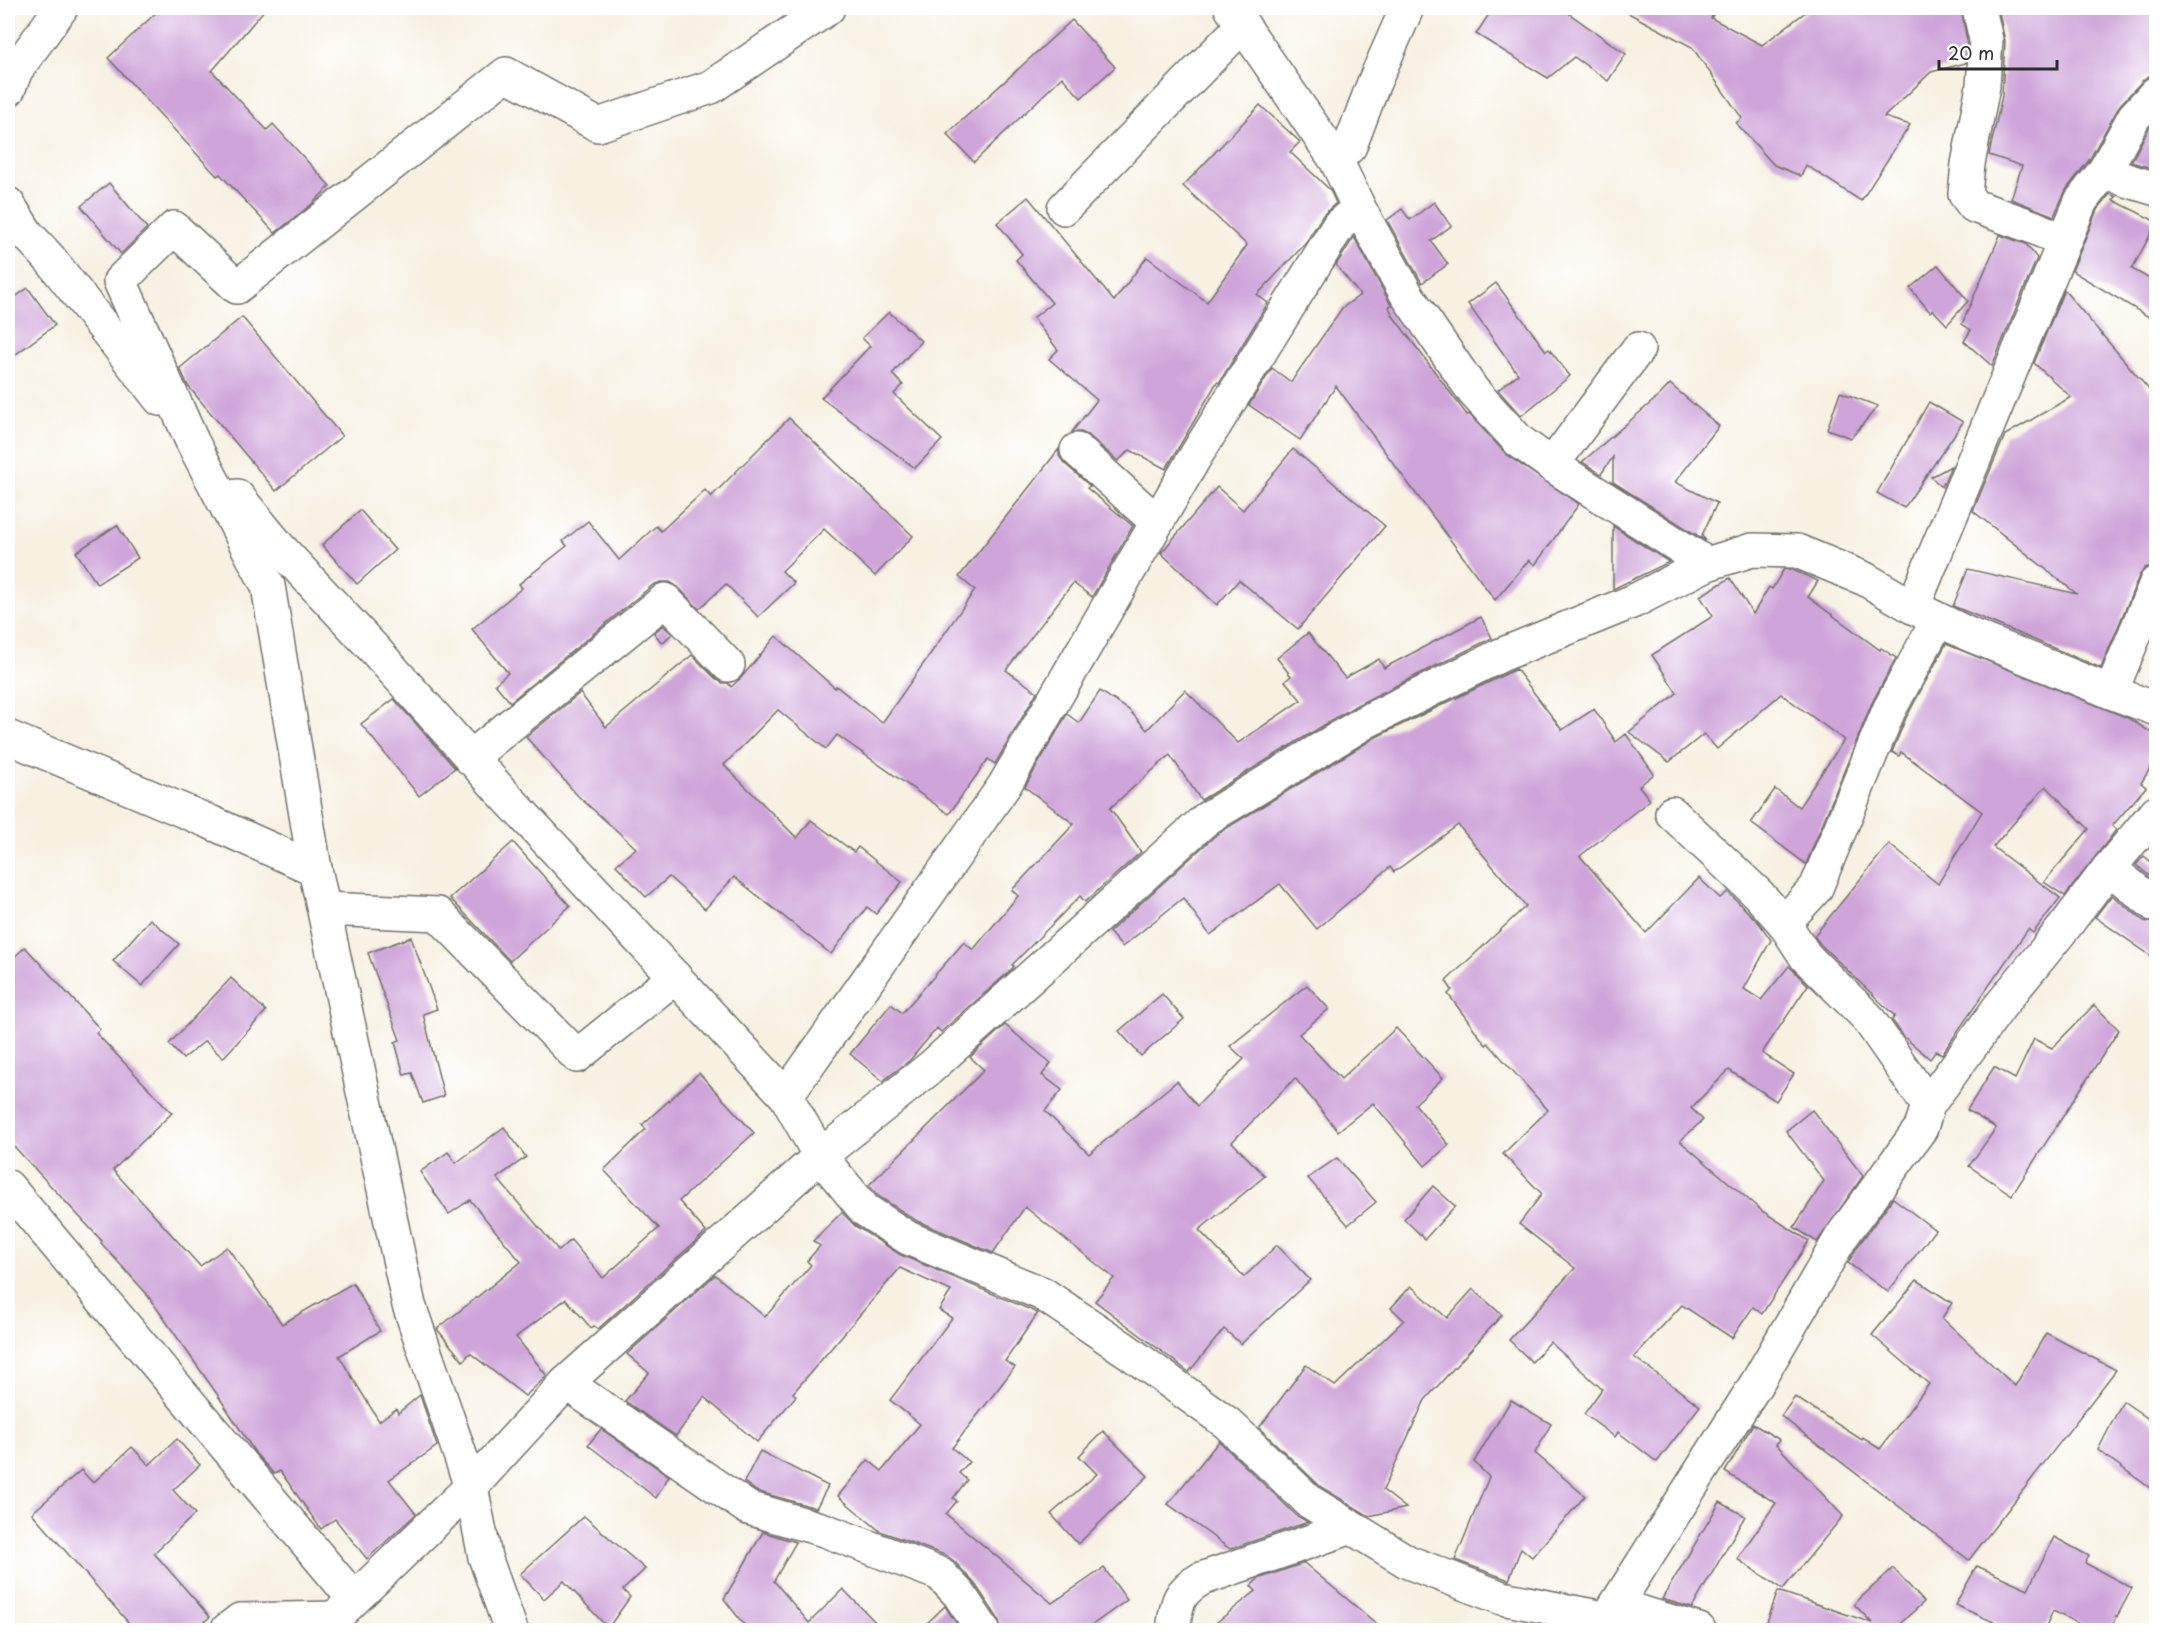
<svg xmlns="http://www.w3.org/2000/svg" width="2164" height="1638" font-family="'Playpen Sans',sans-serif">
  <style>
    .building { fill: #cea4d9 }
    .lines { fill: none; stroke-linecap: round; stroke-linejoin: round }
    .minor-casing { stroke: #72706b; stroke-width: 36 }
    .minor { stroke: #fff; stroke-width: 33 }
  </style>
  <rect width="100%" height="100%" fill="#fff"/>
  <filter id="ink" filterUnits="userSpaceOnUse"><feTurbulence type="fractalNoise" baseFrequency=".0167" numOctaves="2"/><feDisplacementMap in="SourceGraphic" scale="12" xChannelSelector="R" yChannelSelector="G"/><feConvolveMatrix kernelMatrix="1 2 1 2 8 2 1 2 1" color-interpolation-filters="sRGB"/></filter>
  <filter id="wash" filterUnits="userSpaceOnUse"><feTurbulence type="fractalNoise" baseFrequency=".008" numOctaves="4" result="noise"/><feDisplacementMap in="SourceGraphic" scale="24" xChannelSelector="R" yChannelSelector="G"/><feGaussianBlur stdDeviation="1.35" result="paint"/><feColorMatrix in="noise" values="0 0 0 0 0 0 0 0 0 0 0 0 0 0 0 0 0 1.4 0 .05"/><feComposite in="paint" operator="in"/></filter>
  <g filter="url(#wash)">
    <rect width="100%" height="100%" fill="#f7f1e2"/>
    <g id="blocks">
      <!-- building -->
      <g class="building">
        <polygon points="161,8 266,8 212,71 267,130 273,124 330,186 312,204 275,233 220,174 217,176 108,58"/>
        <polygon points="1493,8 1561,8 1626,54 1608,81 1574,57 1548,78 1476,34"/>
        <polygon points="1619,8 1717,8 1711,18 1762,45 1811,8 1961,8 1967,41 1966,63 1931,72 1884,117 1910,125 1861,201 1806,165 1801,176 1774,165 1736,123 1742,118 1692,47"/>
        <polygon points="1998,8 2157,8 2157,75 2150,75 2143,80 2120,105 2089,160 2066,190 2054,216 2011,199 2022,166 1989,155 2002,96 2005,41"/>
        <polygon points="1072,20 1115,67 1081,98 1062,77 974,162 947,134"/>
        <polygon points="1260,105 1300,142 1290,152 1330,190 1336,203 1323,215 1305,244 1257,295 1268,303 1219,383 1217,382 1166,469 1130,450 1118,461 1089,436 1081,432 1072,432 1097,400 1049,359 1058,350 1033,318 1052,303 1016,260 1022,254 997,223 1028,197 1114,301 1147,257 1207,302 1247,245 1183,186"/>
        <polygon points="2157,120 2157,159 2148,167 2131,162 2149,128"/>
        <polygon points="109,183 147,228 121,254 81,206"/>
        <polygon points="2110,194 2116,197 2113,200 2157,222 2132,269 2157,283 2157,322 2072,271 2097,210"/>
        <polygon points="1434,202 1451,226 1431,241 1448,264 1422,283 1387,220 1402,209 1410,220"/>
        <polygon points="2000,235 2026,244 2037,258 1992,366 1964,341 1971,330 1962,324"/>
        <polygon points="1354,237 1391,305 1389,307 1393,316 1467,415 1469,414 1508,456 1579,504 1535,565 1529,560 1495,600 1336,386 1300,440 1249,405 1272,368 1291,382 1342,308 1360,295 1336,265"/>
        <polygon points="1938,265 1968,301 1947,325 1933,310 1930,312 1910,288"/>
        <polygon points="1496,283 1546,351 1549,349 1570,376 1521,416 1498,390 1518,374 1468,304"/>
        <polygon points="28,288 55,325 8,360 8,302"/>
        <polygon points="2064,290 2157,399 2157,565 2145,568 2139,576 2101,668 1953,606 1968,569 2077,594 1973,511 2005,435 2071,397 2034,363"/>
        <polygon points="889,312 921,341 892,374 903,385 894,394 942,440 915,468 821,398 870,346 862,338"/>
        <polygon points="242,317 342,436 276,491 188,386 180,368"/>
        <polygon points="1670,384 1719,426 1675,482 1717,503 1702,535 1706,541 1613,482 1613,457 1601,474 1582,462 1660,395"/>
        <polygon points="1840,392 1878,406 1851,438 1827,429"/>
        <polygon points="1929,402 1963,422 1904,508 1877,493"/>
        <polygon points="789,418 913,536 875,576 824,529 782,571 794,583 758,617 726,584 699,609 678,587 670,582 661,582 653,585 510,702 495,684 508,673 472,629 522,588 519,584 567,546 563,541 588,521 619,560 656,526 661,531 705,490 711,497"/>
        <polygon points="1059,449 1059,456 1064,463 1090,486 1087,488 1133,526 1092,597 1073,583 1006,670 1037,692 995,764 988,759 949,814 837,735 826,749 778,710 724,765 797,838 811,820 854,852 858,847 902,882 876,914 867,907 831,954 734,877 705,909 669,877 646,897 616,865 636,848 578,796 526,737 580,693 606,727 692,655 715,678 722,683 728,683 731,687 741,678 776,636 835,688 836,686 882,723 975,590 959,577"/>
        <polygon points="1293,449 1385,526 1298,629 1239,580 1217,605 1161,553 1217,487 1243,510"/>
        <polygon points="1951,466 1942,487 1931,477"/>
        <polygon points="360,510 395,550 357,584 322,545"/>
        <polygon points="117,525 138,558 97,584 76,552"/>
        <polygon points="1613,526 1669,562 1613,589"/>
        <polygon points="1784,569 1793,570 1818,581 1808,597 1880,650 1881,648 1896,658 1872,703 1806,864 1751,823 1775,789 1799,807 1844,740 1781,694 1717,749 1704,734 1669,762 1629,732 1677,693 1652,655 1713,616 1700,596 1730,578 1753,614 1769,587 1772,589"/>
        <polygon points="1481,617 1492,638 1357,705 1201,800 1170,755 1110,808 1141,852 1085,902 1080,896 1012,965 1014,966 1011,970 941,1032 937,1028 910,1060 883,1081 850,1054 891,1004 902,1013 964,942 973,950 1018,896 1012,890 1074,824 1025,787 1067,714 1079,723 1100,691 1129,710 1147,730 1185,690 1238,743 1301,700 1285,681 1291,676 1277,658 1308,633 1345,678 1379,659 1384,668"/>
        <polygon points="663,625 672,634 662,643 654,633"/>
        <polygon points="1946,644 2128,718 2157,736 2157,757 2141,783 2146,787 2112,826 2116,830 2065,896 2044,882 2089,829 2046,786 1993,847 2060,898 2033,933 2028,929 1942,1054 1936,1051 1930,1059 1903,1036 1892,1020 1895,1016 1821,945 1814,936 1889,844 1938,884 1982,812 1901,752 1899,756 1892,752 1906,718"/>
        <polygon points="1516,669 1562,730 1594,709 1616,742 1626,734 1654,774 1639,786 1650,800 1580,856 1646,933 1699,878 1720,898 1728,892 1759,923 1771,940 1744,989 1761,1000 1789,966 1808,985 1762,1053 1794,1074 1776,1101 1729,1070 1691,1108 1703,1120 1680,1141 1762,1211 1809,1241 1762,1314 1753,1307 1732,1338 1682,1305 1634,1357 1700,1406 1657,1462 1618,1432 1615,1437 1584,1414 1602,1389 1550,1342 1532,1362 1509,1340 1575,1268 1519,1224 1542,1194 1503,1154 1548,1110 1488,1043 1486,1045 1448,994 1452,990 1446,981 1526,906 1458,825 1394,872 1390,867 1317,929 1280,884 1210,935 1183,898 1122,947 1109,932 1217,834 1376,737"/>
        <polygon points="394,699 455,768 419,796 361,724"/>
        <polygon points="513,842 570,906 510,961 450,898"/>
        <polygon points="2144,856 2157,867 2157,882 2136,865"/>
        <polygon points="2112,895 2144,921 2157,924 2157,960 2095,917"/>
        <polygon points="150,919 179,944 142,986 113,961"/>
        <polygon points="411,937 437,1009 423,1014 444,1096 423,1103 412,1073 404,1075 395,1042 400,1040 368,953"/>
        <polygon points="25,947 100,1029 96,1033 172,1113 113,1170 200,1266 227,1247 282,1324 353,1283 380,1331 339,1356 379,1421 396,1409 398,1413 420,1395 437,1446 389,1480 416,1514 367,1559 335,1519 321,1529 280,1471 274,1474 256,1454 217,1394 146,1293 101,1243 102,1241 8,1140 8,963"/>
        <polygon points="231,978 266,1011 223,1058 205,1041 183,1059 169,1044"/>
        <polygon points="1307,985 1329,1009 1299,1034 1341,1079 1396,1028 1443,1078 1415,1104 1449,1145 1425,1166 1373,1103 1338,1131 1295,1078 1232,1142 1265,1176 1199,1230 1244,1277 1277,1245 1310,1280 1241,1344 1224,1329 1189,1372 1095,1301 1114,1278 1025,1207 993,1253 917,1221 878,1196 869,1185 984,1070 970,1057 1005,1025 1051,1063 1042,1075 1062,1090 1045,1111 1089,1154 1177,1081 1197,1106 1244,1059 1230,1046"/>
        <polygon points="1162,994 1184,1019 1141,1056 1119,1031"/>
        <polygon points="2094,1005 2119,1030 2012,1195 1969,1166 1996,1128 1967,1110 1994,1067 2015,1079 2034,1039 2052,1048"/>
        <polygon points="699,1073 754,1133 679,1201 706,1232 598,1329 594,1326 591,1328 566,1299 516,1337 547,1376 525,1396 470,1353 463,1361 437,1329 521,1262 470,1200 449,1214 420,1172 448,1152 456,1163 504,1127 526,1157 497,1178 559,1251 571,1240 603,1278 659,1228 604,1170 646,1129 642,1125"/>
        <polygon points="1812,1110 1863,1176 1817,1242 1794,1227 1824,1181 1786,1131"/>
        <polygon points="1337,1158 1376,1202 1348,1225 1308,1178"/>
        <polygon points="1433,1186 1455,1206 1425,1239 1404,1219"/>
        <polygon points="1893,1198 1935,1230 1888,1292 1848,1263 1858,1246"/>
        <polygon points="842,1212 855,1226 901,1255 1038,1313 1005,1361 1015,1367 952,1448 969,1462 959,1473 967,1480 953,1498 957,1501 946,1514 1052,1603 1104,1568 1127,1600 1085,1630 1001,1630 999,1620 975,1584 954,1561 947,1556 880,1531 838,1496 868,1460 882,1471 920,1424 890,1400 952,1318 939,1310 951,1291 900,1268 793,1393 796,1396 757,1442 704,1397 676,1436 625,1401 649,1373 627,1354 715,1275 765,1317 811,1265 807,1261 820,1246 813,1241"/>
        <polygon points="1917,1280 1952,1303 1942,1318 2015,1386 2046,1333 2116,1370 1969,1560 1781,1416 1795,1397 1862,1440 1863,1438 1880,1449 1929,1384 1872,1335"/>
        <polygon points="1411,1286 1447,1318 1473,1289 1502,1315 1425,1400 1383,1490 1406,1508 1369,1516 1321,1487 1259,1428 1306,1365 1335,1386 1404,1320 1391,1308"/>
        <polygon points="1511,1400 1551,1424 1535,1453 1585,1496 1532,1557 1521,1548 1509,1580 1455,1560 1489,1477 1474,1462"/>
        <polygon points="2123,1401 2157,1425 2157,1493 2098,1450"/>
        <polygon points="1753,1424 1780,1440 1776,1444 1843,1516 1783,1589 1737,1559 1776,1503 1725,1472"/>
        <polygon points="601,1429 669,1476 656,1498 588,1445"/>
        <polygon points="1103,1431 1148,1476 1078,1544 1051,1514 1097,1474 1079,1456"/>
        <polygon points="177,1439 200,1465 173,1490 195,1514 154,1553 210,1617 194,1630 135,1630 32,1513 81,1470 93,1483 132,1447 149,1465"/>
        <polygon points="1219,1441 1297,1516 1308,1522 1230,1549 1168,1504"/>
        <polygon points="760,1451 828,1486 816,1508 756,1491 744,1482"/>
        <polygon points="1720,1502 1745,1516 1692,1608 1662,1599"/>
        <polygon points="584,1516 645,1569 623,1590 630,1597 608,1628 564,1581 544,1599 520,1574"/>
        <polygon points="763,1532 796,1542 774,1581 809,1623 843,1589 883,1630 748,1630 724,1599"/>
        <polygon points="2054,1537 2089,1556 2085,1563 2132,1588 2110,1630 2091,1630 2053,1611 2044,1630 2012,1630 1955,1605 1977,1566 2028,1589"/>
        <polygon points="1304,1563 1384,1630 1207,1630 1256,1591 1251,1586 1258,1579"/>
        <polygon points="1893,1568 1924,1602 1893,1630 1879,1630 1876,1628 1876,1630 1764,1630 1778,1591 1872,1623 1854,1604"/>
        <polygon points="945,1606 961,1630 920,1630"/>
      </g>
    </g>
  </g>
  <g filter="url(#ink)">
    <use href="#blocks" fill-opacity="0" stroke="#72706b" stroke-width="1.5"/>
    <g class="lines">
      <!-- minor casing -->
      <g class="minor-casing">
        <g id="minor">
          <polyline points="1231,8 1336,160 1359,208 1407,295 1473,391 1519,441 1552,465 1707,564 1752,550 1797,551 1865,579 1913,607 1968,634 2111,692 2156,709"/>
          <polyline points="1979,8 1986,40 1983,86 1968,164 1965,194 1974,206 2033,227 2064,241"/>
          <polyline points="8,90 16,70 61,8"/>
          <polyline points="1336,160 1350,146 1373,85 1407,8"/>
          <polyline points="2105,170 2123,179 2156,189"/>
          <polyline points="8,204 27,234 50,259 160,399"/>
          <polyline points="1064,208 1243,25"/>
          <polyline points="1077,450 1157,522"/>
          <polyline points="1552,465 1638,349"/>
          <polyline points="237,496 279,547 375,650 499,789 786,1096 820,1156 865,1210 908,1238 1043,1294 1126,1350 1227,1423 1310,1502 1408,1562 1502,1598 1608,1619"/>
          <polyline points="1913,607 2081,201 2105,170 2134,117 2156,93"/>
          <polyline points="2111,692 2156,583"/>
          <polyline points="8,737 210,822 315,869"/>
          <polyline points="470,758 665,600 728,665"/>
          <polyline points="1672,813 1758,894 1784,923"/>
          <polyline points="2109,868 2156,906"/>
          <polyline points="325,909 438,914 577,1056 675,977"/>
          <polyline points="786,1096 1004,786 1195,457 1339,225 1359,208"/>
          <polyline points="1928,1105 1867,1017 1806,957 1784,923 1816,888 1889,710 1938,620"/>
          <polyline points="8,1187 354,1599"/>
          <polyline points="566,1383 748,1508 824,1530 940,1574 959,1594 983,1630"/>
          <polyline points="1616,1605 1699,1630"/>
          <polyline points="227,1630 240,1620 335,1618"/>
          <polyline points="322,1630 471,1487 566,1383 820,1156 930,1068 1206,819 1367,721 1501,655 1634,601 1707,564"/>
          <polyline points="511,1630 485,1557 471,1487 409,1305 315,869 268,586 192,441 120,281 174,228 237,287 506,74 598,125 711,87 828,8"/>
          <path d="M1173 1630C1177 1605 1176 1593 1201 1579L1352 1527"/>
          <polyline points="1600,1630 1758,1381 1842,1236 1921,1128 1928,1105 2000,1006 2066,925 2109,868 2156,812"/>
        </g>
      </g>
      <!-- minor -->
      <use href="#minor" class="minor"/>
    </g>
  </g>
  <!-- margin -->
  <rect width="2164" height="1638" fill="none" stroke="#fff" stroke-width="30"/>
  <!-- scale -->
  <path d="M1939 60v9h118v-9" fill="none" stroke="#2b2b2b" stroke-width="3"/>
  <text x="1948" y="60" font-size="18" fill="#2b2b2b" stroke="#ffffff" stroke-width="4.5" paint-order="stroke">20 m</text>
</svg>
